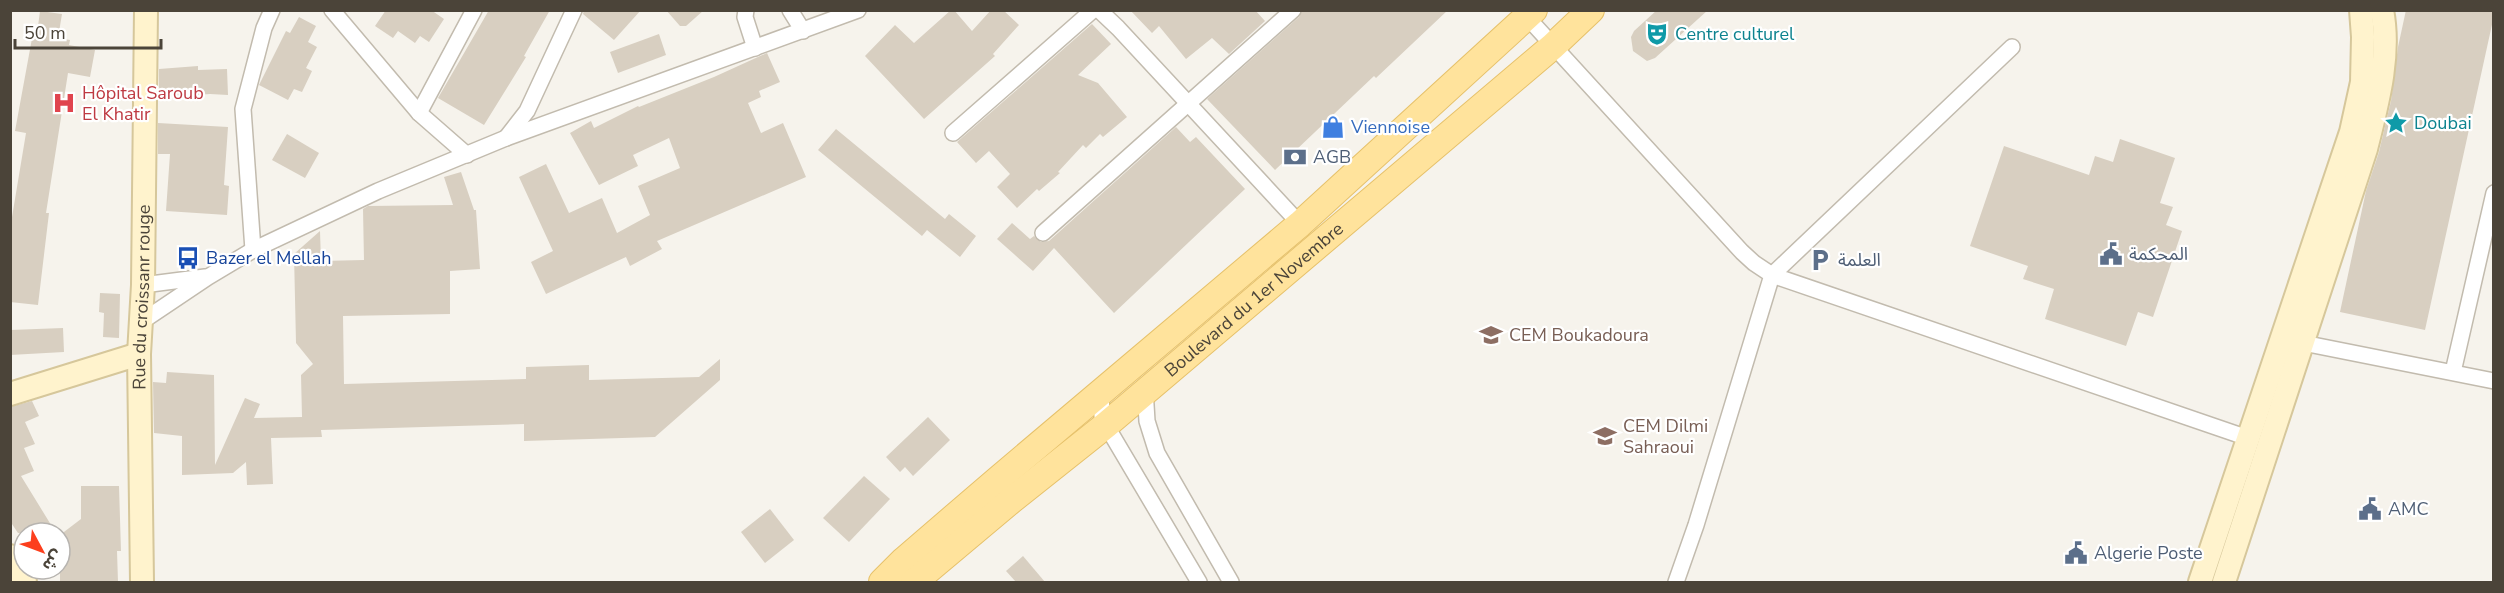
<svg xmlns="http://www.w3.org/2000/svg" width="2504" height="593" font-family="'Nunito Sans','Noto Sans Arabic',sans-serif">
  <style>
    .building { fill: #d8cfc1 }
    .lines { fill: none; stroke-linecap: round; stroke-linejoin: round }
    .street-casing { stroke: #c2bbae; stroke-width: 18 }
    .secondary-casing { stroke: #d6c79b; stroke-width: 26 }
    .primary-casing { stroke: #e6c16a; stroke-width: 28 }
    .street { stroke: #fff; stroke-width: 15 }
    .secondary { stroke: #fff3cd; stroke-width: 22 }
    .primary { stroke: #ffe39c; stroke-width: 26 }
    .labels { text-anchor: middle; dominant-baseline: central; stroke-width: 4.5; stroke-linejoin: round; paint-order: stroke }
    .culture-label { font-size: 18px; fill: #0d838f; stroke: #fff; text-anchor: start }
    .health-label { font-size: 18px; fill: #be3a42; stroke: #fff; text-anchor: start }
    .shop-label { font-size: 18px; fill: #366cbe; stroke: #fff; text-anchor: start }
    .service-label { font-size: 18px; fill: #4e5e75; stroke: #fff; text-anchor: start }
    .transit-label { font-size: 18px; fill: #164399; stroke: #fff; text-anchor: start }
    .street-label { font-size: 18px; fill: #4b4439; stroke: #fff }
    .education-label { font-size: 18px; fill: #785e54; stroke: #fff; text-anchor: start }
  </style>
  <rect width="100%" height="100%" fill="#f6f3ec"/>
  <!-- building -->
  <g class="building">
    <polygon points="386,10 431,10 444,19 429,42 420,36 415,43 398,31 393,38 375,26"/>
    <polygon points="489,10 550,10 524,56 526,57 484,125 438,98"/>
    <polygon points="584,10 641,10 614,40 583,14"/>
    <polygon points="666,10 704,10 686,26 680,26"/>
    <polygon points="951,10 954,10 972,31 991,10 1003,10 1019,25 993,54 995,56 924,119 865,56 895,25 914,43"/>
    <polygon points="1130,10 1255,10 1265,21 1229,54 1212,38 1186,59 1159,26 1152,33"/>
    <polygon points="1302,10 1448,10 1376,78 1374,76 1275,170 1207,99 1299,17"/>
    <polygon points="1657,10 1708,10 1655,58 1647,61 1633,51 1631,37 1634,31"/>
    <polygon points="2406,10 2493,10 2493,20 2425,330 2340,312 2366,191 2379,152 2391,101 2398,47"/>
    <polygon points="40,11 62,14 58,38 70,40 69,45 95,50 90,77 68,73 46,213 49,213 38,305 10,302 10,229 26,133 15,131 33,33 37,34"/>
    <polygon points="299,17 316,26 308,42 317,47 306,68 312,71 302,92 294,89 288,100 259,85 286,31 290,33"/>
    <polygon points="1092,24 1111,44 1078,75 1098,83 1127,117 1103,137 1100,134 1086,148 1083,145 1058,172 1060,173 1039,191 1037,189 1017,208 997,187 1010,174 989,151 976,163 957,142"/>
    <polygon points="659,34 666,55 618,73 610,52"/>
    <polygon points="767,53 780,82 759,91 761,97 748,103 761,133 783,123 806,177 657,241 662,249 630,266 626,257 546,294 531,262 553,251 519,177 546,164 569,213 602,198 617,233 650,215 638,186 680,168 669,138 633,155 638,166 599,185 570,133 591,121 594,128 638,106 639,107 714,77"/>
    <polygon points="198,66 198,70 227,69 228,95 210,94 159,98 159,69"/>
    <polygon points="158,123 228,127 224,185 229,186 227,215 166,211 170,154 158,154"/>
    <polygon points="1176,127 1190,142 1196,137 1245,189 1114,313 1054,248 1033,271 997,239 1012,223 1030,239 1034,236 1041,242 1049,241"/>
    <polygon points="836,129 945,219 949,214 976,236 960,257 927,230 922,236 818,150"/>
    <polygon points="287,134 319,153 305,178 272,160"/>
    <polygon points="2120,139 2175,158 2160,203 2173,207 2166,225 2182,231 2153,317 2138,312 2126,346 2045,319 2054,289 2023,279 2028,266 1970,246 2004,146 2089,175 2095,156 2113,162"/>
    <polygon points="461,172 474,210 476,210 480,269 450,271 450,314 343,316 344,384 526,379 526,367 589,365 589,380 699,377 720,359 720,380 655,437 524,441 524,424 321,430 322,437 271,438 273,484 247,485 246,462 233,473 182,475 182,436 154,433 153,382 166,383 167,372 214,375 215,465 245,398 260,404 254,418 302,417 301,375 313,364 296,343 294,254 320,231 321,261 364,260 363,209 368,206 453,205 444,177"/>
    <polygon points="100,293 120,294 119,338 103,337 104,313 99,312"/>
    <polygon points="63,328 64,352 10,355 10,330"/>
    <polygon points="32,401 39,416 25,422 35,444 24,448 34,471 21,476 56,533 18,533 10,521 10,407"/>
    <polygon points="928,417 950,440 913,476 905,467 900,472 886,457"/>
    <polygon points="864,476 890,499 849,542 823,518"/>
    <polygon points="81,486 119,486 121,551 117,551 118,582 60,582 60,535 81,519"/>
    <polygon points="770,509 794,540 765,563 741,532"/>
    <polygon points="1023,556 1045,582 1016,582 1006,571"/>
  </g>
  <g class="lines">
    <!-- street casing -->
    <g class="street-casing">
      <g id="street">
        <polyline points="332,10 419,113 467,155"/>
        <polyline points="746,10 745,17 755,48"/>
        <polyline points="790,10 803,31"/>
        <polyline points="1099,10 1118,28 1300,224"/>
        <polyline points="1527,17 1742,252 1754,263 1772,275 1696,525 1676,582"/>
        <polyline points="2012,47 1772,275 2248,438"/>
        <polyline points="419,113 474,10"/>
        <polyline points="953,133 1093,10"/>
        <polyline points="506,138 527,111 574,10"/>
        <polyline points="1043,233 1293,10"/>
        <polyline points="253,250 243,109 264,28 272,10"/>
        <polyline points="143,285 205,277"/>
        <polyline points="141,322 208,277 253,250 378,191 506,138 858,10"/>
        <polyline points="2294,339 2303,343 2494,381"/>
        <polyline points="2453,372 2494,193"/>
        <polyline points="1145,389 1147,421 1157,453 1231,582"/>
        <polyline points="1101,392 1102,416 1106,425 1199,582"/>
      </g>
    </g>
    <!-- secondary casing -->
    <g class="secondary-casing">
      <g id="secondary">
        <polyline points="10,394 139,354"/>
        <polyline points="10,556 25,582"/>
        <path id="s1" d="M142 582 139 354 143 285 146 10"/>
        <polyline points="2200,582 2351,132 2362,82 2363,37 2361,10"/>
        <path d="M2224 582 2366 149C2377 105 2391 56 2382 10"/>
      </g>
    </g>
    <!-- primary casing -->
    <g class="primary-casing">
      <g id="primary">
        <polyline points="882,582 904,560 997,480 1300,224 1534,10"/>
        <path id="s2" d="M914 582 1013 499 1106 425 1553 46 1591 10"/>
      </g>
    </g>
    <!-- street -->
    <use href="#street" class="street"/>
    <!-- secondary -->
    <use href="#secondary" class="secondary"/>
    <!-- primary -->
    <use href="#primary" class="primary"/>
  </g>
  <!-- icons -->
  <defs>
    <g id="theatre-bare" transform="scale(1.8)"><path d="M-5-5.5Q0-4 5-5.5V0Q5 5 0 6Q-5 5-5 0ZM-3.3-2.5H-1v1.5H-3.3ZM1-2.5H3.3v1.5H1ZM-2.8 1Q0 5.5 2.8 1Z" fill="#0f9aa8" stroke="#fff" stroke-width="2.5" paint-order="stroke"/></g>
    <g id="hospital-bare" transform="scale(1.8)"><path d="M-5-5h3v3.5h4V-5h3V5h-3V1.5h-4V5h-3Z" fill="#e0444e" stroke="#fff" stroke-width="2.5" paint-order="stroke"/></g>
    <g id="sight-bare" transform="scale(1.8)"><path d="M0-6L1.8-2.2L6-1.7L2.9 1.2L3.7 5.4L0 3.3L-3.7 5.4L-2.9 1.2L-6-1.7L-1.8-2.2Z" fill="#0f9aa8" stroke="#fff" stroke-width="2.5" paint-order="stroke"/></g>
    <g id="shop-bare" transform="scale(1.8)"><path d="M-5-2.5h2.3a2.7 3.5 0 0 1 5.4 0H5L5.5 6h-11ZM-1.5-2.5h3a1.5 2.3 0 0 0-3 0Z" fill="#3f7fe0" stroke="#fff" stroke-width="2.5" paint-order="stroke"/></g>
    <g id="bank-bare" transform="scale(1.8)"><path d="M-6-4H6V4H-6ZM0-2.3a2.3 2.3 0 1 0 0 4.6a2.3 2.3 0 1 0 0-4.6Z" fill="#5c6f8a" stroke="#fff" stroke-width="2.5" paint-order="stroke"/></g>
    <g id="civic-bare" transform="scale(1.8)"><path d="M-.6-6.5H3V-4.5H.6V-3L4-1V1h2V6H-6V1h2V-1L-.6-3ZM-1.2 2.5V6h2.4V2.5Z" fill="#5c6f8a" stroke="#fff" stroke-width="2.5" paint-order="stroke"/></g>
    <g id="bus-bare" transform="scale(1.8)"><path d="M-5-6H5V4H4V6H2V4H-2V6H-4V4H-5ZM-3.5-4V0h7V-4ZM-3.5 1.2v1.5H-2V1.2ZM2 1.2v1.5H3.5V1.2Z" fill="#1a4fb4" stroke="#fff" stroke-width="2.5" paint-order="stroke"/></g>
    <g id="parking-bare" transform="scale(1.8)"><path d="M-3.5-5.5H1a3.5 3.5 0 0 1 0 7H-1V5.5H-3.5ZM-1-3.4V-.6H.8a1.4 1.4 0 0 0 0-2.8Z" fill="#5c6f8a" stroke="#fff" stroke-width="2.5" paint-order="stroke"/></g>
    <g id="school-bare" transform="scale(1.8)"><path d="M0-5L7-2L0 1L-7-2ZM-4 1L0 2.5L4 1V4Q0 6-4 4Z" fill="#8d6e63" stroke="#fff" stroke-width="2.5" paint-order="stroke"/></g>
  </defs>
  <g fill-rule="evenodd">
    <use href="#theatre-bare" x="1657" y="34"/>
    <use href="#hospital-bare" x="64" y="103"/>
    <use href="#sight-bare" x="2396" y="123"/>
    <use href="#shop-bare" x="1333" y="127"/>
    <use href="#bank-bare" x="1295" y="157"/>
    <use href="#civic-bare" x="2111" y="254"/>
    <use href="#bus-bare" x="188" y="258"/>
    <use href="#parking-bare" x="1820" y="260"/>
    <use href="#school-bare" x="1491" y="335"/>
    <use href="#school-bare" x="1605" y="436"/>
    <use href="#civic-bare" x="2370" y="509"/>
    <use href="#civic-bare" x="2076" y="553"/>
  </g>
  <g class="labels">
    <!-- culture labels -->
    <g class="culture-label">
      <text x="1675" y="34">Centre culturel</text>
      <text x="2414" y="123">Doubai</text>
    </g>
    <!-- health labels -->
    <g class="health-label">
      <text x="82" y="93">Hôpital Saroub<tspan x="82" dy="21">El Khatir</tspan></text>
    </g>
    <!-- shop labels -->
    <g class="shop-label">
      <text x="1351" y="127">Viennoise</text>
    </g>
    <!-- service labels -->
    <g class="service-label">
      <text x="1313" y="157">AGB</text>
      <text x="2129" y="254">المحكمة</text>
      <text x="1838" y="260">العلمة</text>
      <text x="2388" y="509">AMC</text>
      <text x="2094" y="553">Algerie Poste</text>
    </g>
    <!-- transit labels -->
    <g class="transit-label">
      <text x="206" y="258">Bazer el Mellah</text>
    </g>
    <!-- street labels -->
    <g class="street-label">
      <text stroke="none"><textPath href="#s1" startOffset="285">Rue du croissanr rouge</textPath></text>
      <text stroke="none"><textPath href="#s2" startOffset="442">Boulevard du 1er Novembre</textPath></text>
    </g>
    <!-- education labels -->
    <g class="education-label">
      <text x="1509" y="335">CEM Boukadoura</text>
      <text x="1623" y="426">CEM Dilmi<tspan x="1623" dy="21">Sahraoui</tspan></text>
    </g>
  </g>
  <!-- border -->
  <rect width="2504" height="593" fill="none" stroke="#4b4439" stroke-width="24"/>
  <!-- north arrow -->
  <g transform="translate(42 551) rotate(131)"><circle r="28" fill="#ffffff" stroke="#b7b4b0" stroke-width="1.5"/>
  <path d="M0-4.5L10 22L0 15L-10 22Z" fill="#fc3f1d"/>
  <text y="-9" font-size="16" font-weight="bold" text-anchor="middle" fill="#4b4439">ش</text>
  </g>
  <!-- scale -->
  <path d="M15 39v9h146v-9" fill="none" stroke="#4b4439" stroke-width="3"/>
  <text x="24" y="39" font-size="18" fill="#4b4439" stroke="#ffffff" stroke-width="4.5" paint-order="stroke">50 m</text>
</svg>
